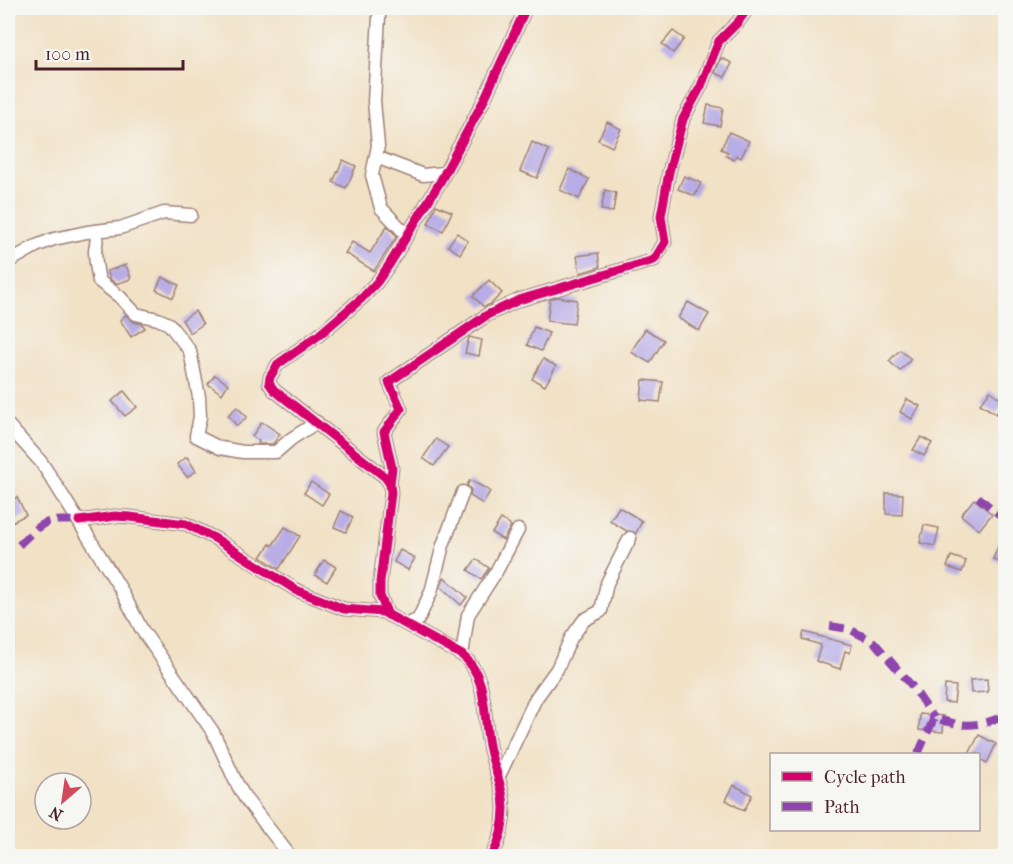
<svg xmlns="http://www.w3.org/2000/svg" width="1013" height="864" font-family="'IM FELL French Canon',serif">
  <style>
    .building { fill: #b7ace5 }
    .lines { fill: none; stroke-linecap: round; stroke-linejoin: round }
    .minor-casing { stroke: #9e8078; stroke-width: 15 }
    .minor { stroke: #fff; stroke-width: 12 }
    .quiet { stroke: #8e44ad; stroke-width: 8; stroke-dasharray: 15 8; stroke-linecap: butt }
    .cycleway-casing { stroke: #f6f6f2; stroke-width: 13 }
    .cycleway { stroke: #d6006c; stroke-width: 9 }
  </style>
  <rect width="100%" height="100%" fill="#f6f6f2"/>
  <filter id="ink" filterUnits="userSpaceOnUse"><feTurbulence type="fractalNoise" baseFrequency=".0167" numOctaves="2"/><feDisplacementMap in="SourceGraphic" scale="12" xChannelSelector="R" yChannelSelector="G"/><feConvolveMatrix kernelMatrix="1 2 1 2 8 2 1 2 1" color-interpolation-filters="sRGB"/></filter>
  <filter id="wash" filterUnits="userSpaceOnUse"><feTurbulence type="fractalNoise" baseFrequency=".008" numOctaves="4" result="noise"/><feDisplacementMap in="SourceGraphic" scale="24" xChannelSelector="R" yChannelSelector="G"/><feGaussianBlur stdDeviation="1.35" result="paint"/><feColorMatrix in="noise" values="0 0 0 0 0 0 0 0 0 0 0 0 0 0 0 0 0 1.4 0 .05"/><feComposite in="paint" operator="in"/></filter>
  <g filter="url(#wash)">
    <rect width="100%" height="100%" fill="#f1e1c5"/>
    <g id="blocks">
      <!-- building -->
      <g class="building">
        <polygon points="673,31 684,39 673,53 662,44"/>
        <polygon points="721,58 732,63 725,77 715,73"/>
        <polygon points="708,105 723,108 720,126 704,123"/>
        <polygon points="607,122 621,129 612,147 598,140"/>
        <polygon points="729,132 749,141 741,158 736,155 734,160 726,156 728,152 721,149"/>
        <polygon points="532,142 549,150 537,178 520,171"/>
        <polygon points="343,160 356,166 346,188 333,182"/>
        <polygon points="569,169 589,179 579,199 560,190"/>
        <polygon points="684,176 701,183 695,196 678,189"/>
        <polygon points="605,190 616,193 613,212 601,210"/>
        <polygon points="436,205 452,212 443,231 428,224"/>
        <polygon points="387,226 397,236 374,271 345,253 352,242 370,253"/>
        <polygon points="457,233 468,241 460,254 448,246"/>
        <polygon points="598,253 600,267 580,273 577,256"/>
        <polygon points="126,265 131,279 116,284 110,279 107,271"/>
        <polygon points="162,277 179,285 173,298 156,290"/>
        <polygon points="489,280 502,293 491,304 484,307 473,296"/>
        <polygon points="557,297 577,300 574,324 547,321 550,299"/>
        <polygon points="688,302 709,314 699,331 678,318"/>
        <polygon points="195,311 203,324 190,333 182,320"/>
        <polygon points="126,315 134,322 142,324 145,328 131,337 120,320"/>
        <polygon points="534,327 549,333 541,351 527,345"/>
        <polygon points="645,329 664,340 650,363 631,352"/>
        <polygon points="469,337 482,340 479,356 465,353"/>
        <polygon points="900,350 911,359 900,371 889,361"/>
        <polygon points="543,359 556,366 545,386 532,379"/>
        <polygon points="215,375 228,384 222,394 208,384"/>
        <polygon points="643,380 663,382 660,402 641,400"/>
        <polygon points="124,391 137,407 125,416 112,401"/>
        <polygon points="990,391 1005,402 996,414 980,404"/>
        <polygon points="907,399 920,406 912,419 900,412"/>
        <polygon points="237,407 247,417 237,426 228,415"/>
        <polygon points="262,422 280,434 273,444 258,444 259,441 252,436"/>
        <polygon points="921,437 932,443 924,456 913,450"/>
        <polygon points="436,439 448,447 434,466 423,458"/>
        <polygon points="187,457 196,471 187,477 177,464"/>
        <polygon points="470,480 490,491 483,504 470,496 471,490 467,485"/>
        <polygon points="311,482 329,494 322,505 304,493"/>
        <polygon points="886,493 903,494 902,515 886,514"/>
        <polygon points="17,497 26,515 8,524 8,502"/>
        <polygon points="974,499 992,514 979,530 961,515"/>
        <polygon points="619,507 642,521 636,533 627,531 610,521"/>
        <polygon points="341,511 353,517 346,532 334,527"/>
        <polygon points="501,519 511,526 503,540 492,533"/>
        <polygon points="924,525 939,528 935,546 920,543"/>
        <polygon points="285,527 300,536 279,569 261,557 270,544 272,546"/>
        <polygon points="1005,529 1005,564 993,559"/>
        <polygon points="400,550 415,558 408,570 394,562"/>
        <polygon points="951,556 966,561 962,572 947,567"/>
        <polygon points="476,559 489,568 481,579 468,570"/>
        <polygon points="324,560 336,567 327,582 315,575"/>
        <polygon points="444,577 467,597 461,605 441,587"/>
        <polygon points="804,632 852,645 850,653 845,651 840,669 816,661 821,645 802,639"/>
        <polygon points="987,679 988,692 971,693 970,680"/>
        <polygon points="945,685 956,686 954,703 944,702"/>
        <polygon points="920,714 944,716 943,732 919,730"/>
        <polygon points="979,735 996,744 987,763 978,758 978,754 969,754"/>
        <polygon points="734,785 752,795 744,811 726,800"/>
      </g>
    </g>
  </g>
  <g filter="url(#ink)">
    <use href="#blocks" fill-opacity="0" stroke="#9e8078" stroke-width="1.5"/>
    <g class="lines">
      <!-- minor casing -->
      <g class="minor-casing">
        <g id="minor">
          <polyline points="379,17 374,101 378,146 372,175 381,208 407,235"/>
          <polyline points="376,157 423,175 444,173"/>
          <path d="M96 231C98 239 96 243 95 251 95 261 97 271 99 281L120 297 136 314 158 319 169 324 190 351 199 397 200 417 196 436 220 448 243 452H276L291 439 317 422"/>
          <polyline points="8,262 36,246 54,239 87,232 120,228 164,213 191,215"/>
          <polyline points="8,425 41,462 56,485 120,588 142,630 213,732 236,782 245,798 290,856"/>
          <polyline points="390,484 392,468 384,432 401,409 389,382 487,315 519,300 654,260 665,242 661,216 669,172 683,119 701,86 719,41 738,22 748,8"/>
          <path d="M79 521 115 516 130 517 186 524 216 539 296 590 344 609 383 612 462 655C490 678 482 718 490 750 494 769 504 788 504 808 504 825 500 841 492 856"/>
          <polyline points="388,615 380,596 380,582 391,493 390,484 385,477 274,390 269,383 270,377 278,364 319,335 362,298 377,282 389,265 440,182 483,102 526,8"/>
          <polyline points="407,624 418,620 431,592 443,545 463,492"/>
          <polyline points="462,655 468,615 496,572 518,530"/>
          <polyline points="498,778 536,698 557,669 571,638 584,620 601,611 607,583 630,538"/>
        </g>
      </g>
      <!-- minor -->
      <use href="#minor" class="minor"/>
      <!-- quiet -->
      <g class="quiet">
        <polyline points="978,497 1006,520"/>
        <path d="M19 545C44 521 43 519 79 521"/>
        <polyline points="830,626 849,629 874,642 912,686 934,718"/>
        <path d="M918 754 934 718C965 727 975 728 1006 715"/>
      </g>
      <!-- cycleway casing -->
      <g class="cycleway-casing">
        <g id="cycleway">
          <polyline points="390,484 392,468 384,432 401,409 389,382 487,315 519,300 654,260 665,242 661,216 669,172 683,119 701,86 719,41 738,22 748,8"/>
          <path d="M79 521 115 516 130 517 186 524 216 539 296 590 344 609 383 612 462 655C490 678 482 718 490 750 494 769 504 788 504 808 504 825 500 841 492 856"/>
          <polyline points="388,615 380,596 380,582 391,493 390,484 385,477 274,390 269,383 270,377 278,364 319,335 362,298 377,282 389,265 440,182 483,102 526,8"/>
        </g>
      </g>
      <!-- cycleway -->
      <use href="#cycleway" class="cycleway"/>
    </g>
  </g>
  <!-- margin -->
  <rect width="1013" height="864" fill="none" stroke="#f6f6f2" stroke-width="30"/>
  <!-- legend -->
  <rect x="770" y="753" width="210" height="78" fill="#f6f6f2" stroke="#b1a0a2" stroke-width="1.5"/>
  <rect x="782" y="772" width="30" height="9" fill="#d6006c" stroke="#b1a0a2" stroke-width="1.5"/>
  <text x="824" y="783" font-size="18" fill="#4a1f2b">Cycle path</text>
  <rect x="782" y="802" width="30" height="9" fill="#8e44ad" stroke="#b1a0a2" stroke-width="1.5"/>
  <text x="824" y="813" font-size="18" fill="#4a1f2b">Path</text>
  <!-- north arrow -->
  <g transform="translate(63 801) rotate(209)"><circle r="28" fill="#f6f6f2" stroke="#b1a0a2" stroke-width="1.5"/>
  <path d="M0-4.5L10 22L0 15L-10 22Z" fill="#d1495b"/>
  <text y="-9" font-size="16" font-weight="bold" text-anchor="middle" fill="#4a1f2b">N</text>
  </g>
  <!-- scale -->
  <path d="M36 60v9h147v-9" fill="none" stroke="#4a1f2b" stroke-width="3"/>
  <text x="45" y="60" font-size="18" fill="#4a1f2b" stroke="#f6f6f2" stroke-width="4.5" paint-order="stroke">100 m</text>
</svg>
